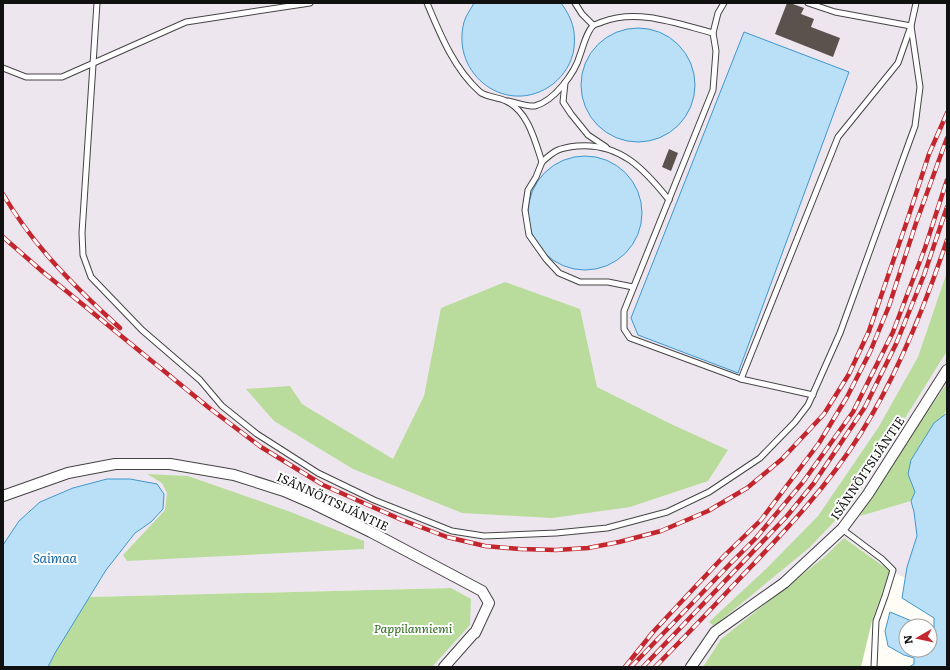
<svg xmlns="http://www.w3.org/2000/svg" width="950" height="670" font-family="Literata,serif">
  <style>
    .industrial { fill: #eee6ef }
    .forest { fill: #b9dc9c }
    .water { fill: #b9e0f7; stroke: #3f96cf }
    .building { fill: #5a524d }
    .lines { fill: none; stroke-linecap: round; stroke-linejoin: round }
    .service-casing { stroke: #444; stroke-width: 7 }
    .minor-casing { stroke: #444; stroke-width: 12 }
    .service { stroke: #fff; stroke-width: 5 }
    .minor { stroke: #fff; stroke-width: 10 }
    .rail-casing { stroke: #c4262e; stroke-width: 4.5 }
    .rail { stroke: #fff; stroke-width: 3; stroke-dasharray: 9; stroke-linecap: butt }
    .labels { text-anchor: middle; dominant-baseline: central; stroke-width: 4; stroke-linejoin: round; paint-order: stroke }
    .street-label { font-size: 12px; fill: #111; stroke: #fff }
    .park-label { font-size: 12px; font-style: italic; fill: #2f6b1f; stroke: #fff }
    .water-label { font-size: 13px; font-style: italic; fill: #1768a6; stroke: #fff }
  </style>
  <rect width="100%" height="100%" fill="#fffdf5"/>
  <!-- industrial -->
  <polygon class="industrial" points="3,3 947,3 947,383 860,515 911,501 914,512 917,536 907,567 906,578 890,571 844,538 823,558 721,639 703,667 432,667 447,649 451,588 89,597 106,570 135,533 151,522 163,509 107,479 73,488 40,502 19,521 3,545"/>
  <!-- forest -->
  <g class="forest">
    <polygon points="947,272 947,351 852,503 809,548 714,626 709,622 768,567 818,516 878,428 918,357"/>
    <polygon points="505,282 580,309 597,387 671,424 728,450 708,481 630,507 552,518 462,513 353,469 274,421 246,389 290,386 302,404 393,459 424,396 441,308"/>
    <polygon points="947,383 947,409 942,418 934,423 911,460 908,474 915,492 911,501 860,516 873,492"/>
    <polygon points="147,474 188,476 288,511 364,541 364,549 127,561 123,555 165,510 167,493 162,483"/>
    <polygon points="844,538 890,571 872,621 861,667 703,667 721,639 823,558"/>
    <polygon points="451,588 471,599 470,625 432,667 48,667 55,653 89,597"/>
  </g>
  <!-- water -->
  <g class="water">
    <path d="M474 3H561C572 18 576 30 574 48 572 63 564 75 553 84 508 118 450 75 464 22 466 15 471 9 474 3Z"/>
    <circle cx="638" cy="85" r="57"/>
    <polygon points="744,32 849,72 738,373 638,335 631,318"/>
    <circle cx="585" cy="213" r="57"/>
    <polygon points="947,413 947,667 909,667 914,664 914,658 904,655 888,646 885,631 890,612 924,626 906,626 906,650 930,650 930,628 934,629 934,618 902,598 907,567 917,536 914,512 911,501 915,492 908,474 911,460 934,423"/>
    <polygon points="107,479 130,479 157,484 164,494 163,509 151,522 135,533 106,570 55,653 48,667 3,667 3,545 19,521 40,502 73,488"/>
  </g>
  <!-- building -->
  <g class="building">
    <polygon points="787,3 790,3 804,8 801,14 814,19 811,27 840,38 833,57 775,34"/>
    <polygon points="669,149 678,153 671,171 662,167"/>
  </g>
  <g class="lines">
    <!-- service casing -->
    <g class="service-casing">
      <g id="service">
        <polyline points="97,3 82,233 83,255 91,277 142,330 200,380 222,406 257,434 318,473 374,500 452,531 484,536 556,533 607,528 667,512 709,492 760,458 795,422 808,405 840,333 915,126 920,87 911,26 835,12 808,3"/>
        <path d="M427 3C440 34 454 69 480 92 486 97 498 97 506 101 528 111 535 141 542 162L536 177 528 190 525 210 529 235 546 259 559 273 580 282H608L633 287"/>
        <polyline points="575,3 582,14 593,25"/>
        <polyline points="724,3 718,13 713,33 716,51 713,90 624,311 624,329 630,338 741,379 838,137 898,63 911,26 916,3"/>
        <polyline points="3,68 26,77 62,77 186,22 310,3"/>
        <polyline points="565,83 563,102 571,114 588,135 606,147"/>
        <path d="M508 101C514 102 529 107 535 106 554 101 575 73 580 55 583 47 587 30 594 25 596 24 600 23 602 22 638 8 678 24 713 33"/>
        <path d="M542 162C555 150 559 148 577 146 620 142 645 170 669 200"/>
        <polyline points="741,379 813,395"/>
        <polyline points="842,529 882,559 893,570 885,596 876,621 874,667"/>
      </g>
    </g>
    <!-- minor casing -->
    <g class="minor-casing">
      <g id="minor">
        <polyline points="3,496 68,473 115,464 170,464 234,475 284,491 314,504 371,532 482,591 489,603 475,633 474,633 444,667"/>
        <polyline points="691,667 715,632 784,583 842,529 868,494 947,370"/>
      </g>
    </g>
    <!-- service -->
    <use href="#service" class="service"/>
    <!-- minor -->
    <use href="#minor" class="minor"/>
    <!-- rail casing -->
    <g class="rail-casing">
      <g id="rail">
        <path d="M3 194C33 246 76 288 120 328"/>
        <polyline points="3,237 43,272 208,407 261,447 323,485 402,520 447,537 485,546 520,549 556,550 588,548 619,542 661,531 708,511 747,488 782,459 824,414 849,374 869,331 907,221 929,154 947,113"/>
        <polyline points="625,667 653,632 724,556 761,520 819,443 847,397 870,352 889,306 916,223 947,138"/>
        <polyline points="631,667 728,566 756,538 803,482 853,412 893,332 925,248 947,180"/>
        <polyline points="643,667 787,516 814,483 865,407 896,344 924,275 947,207"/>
        <path d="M655 667C685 637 714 606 743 575 786 530 828 486 861 433 898 374 925 306 947 240"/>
      </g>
    </g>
    <!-- rail -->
    <use href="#rail" class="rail"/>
  </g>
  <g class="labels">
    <!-- street labels -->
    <g class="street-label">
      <text transform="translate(867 468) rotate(-56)">ISÄNNÖITSIJÄNTIE</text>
      <text transform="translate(333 501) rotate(25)">ISÄNNÖITSIJÄNTIE</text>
    </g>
    <!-- park labels -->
    <g class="park-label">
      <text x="413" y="628">Pappilanniemi</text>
    </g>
    <!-- water labels -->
    <g class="water-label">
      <text x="55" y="557">Saimaa</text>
    </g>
  </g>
  <!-- border -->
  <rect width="950" height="670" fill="none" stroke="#111111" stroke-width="8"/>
  <!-- north arrow -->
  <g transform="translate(918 638) rotate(261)"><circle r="19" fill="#ffffff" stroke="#a0a0a0"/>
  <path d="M0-3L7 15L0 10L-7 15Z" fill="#c4262e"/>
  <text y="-6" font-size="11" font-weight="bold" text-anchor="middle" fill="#111111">N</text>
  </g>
</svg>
